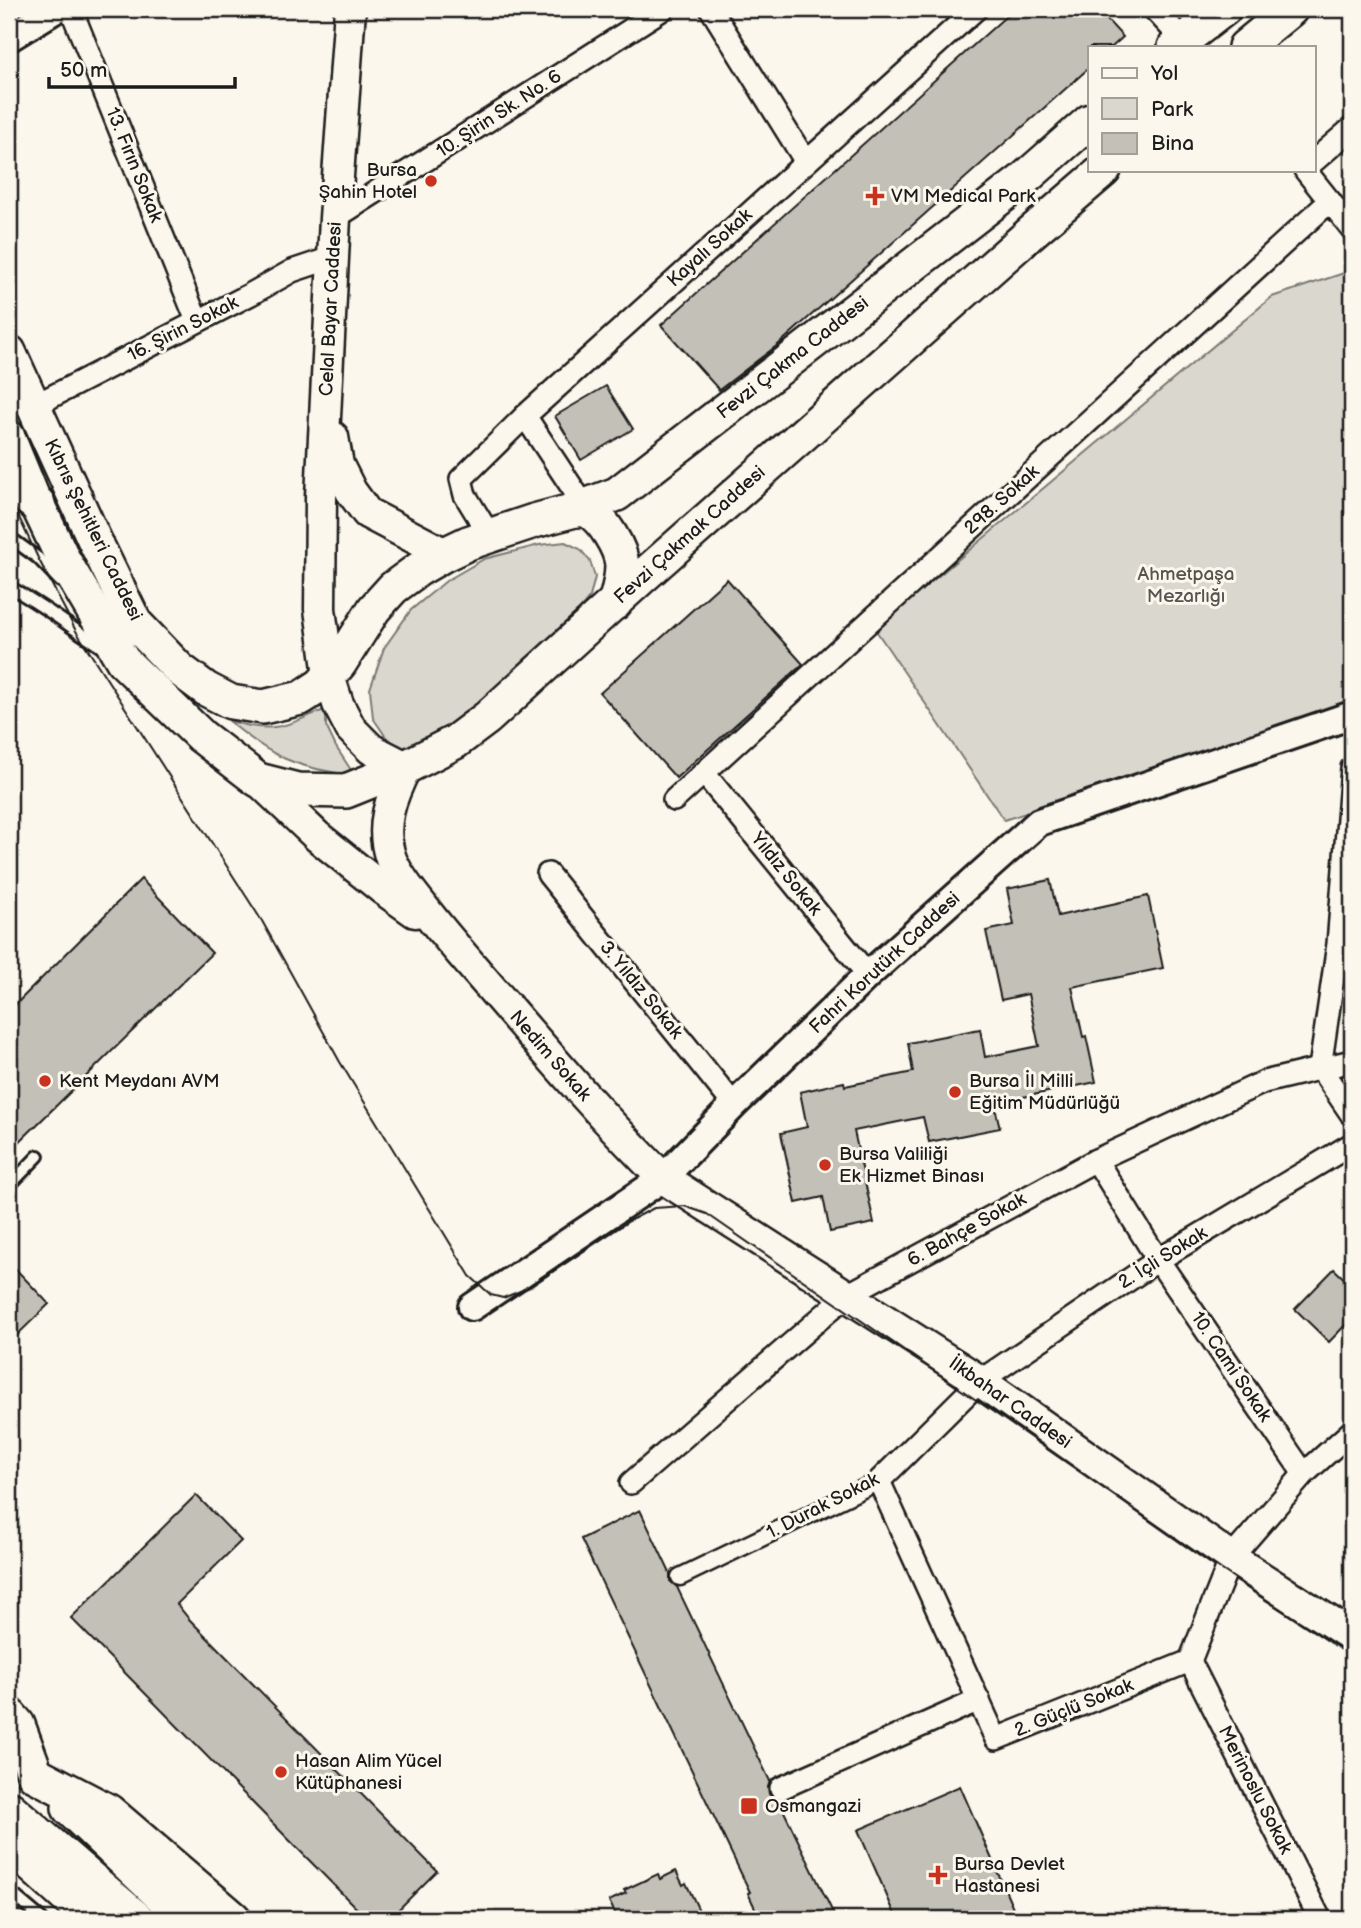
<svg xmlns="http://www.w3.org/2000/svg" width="1361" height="1928" font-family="'Balsamiq Sans',sans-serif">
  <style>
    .green { fill: #dad7ce; stroke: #7b7a75; stroke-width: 2 }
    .building { fill: #c3c0b8; stroke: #1c1c1c; stroke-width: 2 }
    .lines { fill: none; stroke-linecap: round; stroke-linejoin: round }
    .service-casing { stroke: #1c1c1c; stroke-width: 16 }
    .pedestrian-casing { stroke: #1c1c1c; stroke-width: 21 }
    .minor-casing { stroke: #1c1c1c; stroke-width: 26 }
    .tertiary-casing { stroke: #1c1c1c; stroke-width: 32 }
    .secondary-casing { stroke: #1c1c1c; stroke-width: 35 }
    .primary-casing { stroke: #1c1c1c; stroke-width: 38 }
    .trunk-casing { stroke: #1c1c1c; stroke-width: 40 }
    .service { stroke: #fbf7ec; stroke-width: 10 }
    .pedestrian { stroke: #fbf7ec; stroke-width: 16 }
    .minor { stroke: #fbf7ec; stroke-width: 21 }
    .tertiary { stroke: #fbf7ec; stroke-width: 26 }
    .secondary { stroke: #fbf7ec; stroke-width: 30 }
    .primary { stroke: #fbf7ec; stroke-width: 33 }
    .trunk { stroke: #fbf7ec; stroke-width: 35 }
    .tram { stroke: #1c1c1c; stroke-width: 2 }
    .poi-dot { fill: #c8321e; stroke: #fbf7ec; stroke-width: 2.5 }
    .labels { text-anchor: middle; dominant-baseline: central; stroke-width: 6; stroke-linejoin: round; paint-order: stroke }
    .street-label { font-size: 19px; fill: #1c1c1c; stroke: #fbf7ec }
    .poi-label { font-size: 19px; fill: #1c1c1c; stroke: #fbf7ec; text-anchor: start }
    .park-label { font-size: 19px; fill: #555451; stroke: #fbf7ec }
  </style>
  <rect width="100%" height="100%" fill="#fbf7ec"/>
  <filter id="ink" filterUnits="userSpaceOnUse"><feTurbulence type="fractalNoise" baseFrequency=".0143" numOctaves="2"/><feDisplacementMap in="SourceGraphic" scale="14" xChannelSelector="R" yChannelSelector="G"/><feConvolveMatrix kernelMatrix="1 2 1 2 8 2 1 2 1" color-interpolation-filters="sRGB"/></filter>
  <g filter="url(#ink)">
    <!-- green -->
    <g class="green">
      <polygon points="1352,266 1352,706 1004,820 875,629 1272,297 1344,273"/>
      <polygon points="565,542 580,549 590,561 595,577 590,597 572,619 474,712 422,750 401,749 386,737 373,718 370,689 384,648 411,610 446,581 484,559 539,545"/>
      <path d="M322 711 326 716V726L336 747 353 773 349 775C295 767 271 757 229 721 244 725 259 729 274 727 291 726 306 716 322 711Z"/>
    </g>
    <!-- building -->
    <g class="building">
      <polygon points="1014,9 1097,9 1123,37 1112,47 1090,47 1090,67 779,344 719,390 661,325"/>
      <polygon points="606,386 633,429 581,460 555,416"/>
      <polygon points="727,579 803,664 676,778 600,693"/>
      <polygon points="141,879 212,953 9,1152 9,1011"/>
      <polygon points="1050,880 1058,916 1148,896 1163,968 1072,987 1083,1037 1086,1036 1096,1082 994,1103 1000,1128 929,1142 923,1117 854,1131 874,1223 830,1232 823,1197 796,1203 781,1133 807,1127 800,1092 844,1082 845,1086 913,1072 908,1043 980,1029 985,1057 1039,1046 1028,994 1001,1000 986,931 1014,925 1007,889"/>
      <polygon points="9,1262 49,1304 9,1343"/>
      <polygon points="1334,1269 1352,1286 1352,1318 1329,1342 1295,1309"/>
      <polygon points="196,1495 241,1541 177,1604 189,1619 437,1871 389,1919 367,1919 71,1618"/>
      <polygon points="640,1510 670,1573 670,1581 677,1587 770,1781 768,1787 769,1794 774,1799 779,1801 836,1919 760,1919 748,1893 750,1892 581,1539"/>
      <polygon points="960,1786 1018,1919 897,1919 858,1830"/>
      <polygon points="676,1871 683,1885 686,1883 703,1919 618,1919 609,1901 626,1893 624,1890 658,1874 660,1879"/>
    </g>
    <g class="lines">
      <!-- service casing -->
      <g class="service-casing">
        <g id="service">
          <polyline points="9,537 38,558 60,581"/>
          <path d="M9 587C42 604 71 628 103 648"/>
          <polyline points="9,1186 38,1156"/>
          <polyline points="9,1891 42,1919"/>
        </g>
      </g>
      <!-- pedestrian casing -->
      <g class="pedestrian-casing">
        <polyline id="pedestrian" points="680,1577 879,1481"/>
      </g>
      <!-- minor casing -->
      <g class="minor-casing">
        <g id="minor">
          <polyline points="71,9 197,321"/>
          <polyline points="711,9 806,162"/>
          <polyline points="1154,9 1183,40"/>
          <polyline points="1314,161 1352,128"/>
          <polyline points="1305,170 1352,229"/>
          <polyline points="335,218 663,9"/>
          <polyline points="35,407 51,397 251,294 292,271 334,257"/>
          <polyline points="585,507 525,416 976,9"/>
          <polyline points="490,536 465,495 461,479 525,416"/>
          <polyline points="1352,768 1338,944 1320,1068 1352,1115"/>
          <polyline points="704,773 868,975"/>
          <polyline points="674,800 1330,201"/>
          <polyline points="548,874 734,1105"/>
          <polyline points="1096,1160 1158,1260 1304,1474"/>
          <polyline points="631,1483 847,1295 1096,1160 1264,1082 1352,1061"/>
          <polyline points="1190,1661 996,1739 879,1481 980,1381 1158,1260 1352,1144"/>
          <polyline points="1190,1661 1320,1919"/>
          <polyline points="1190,1661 1231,1558 1304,1474 1352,1431"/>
          <polyline points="781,1788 979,1700"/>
        </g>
      </g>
      <!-- tertiary casing -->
      <g class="tertiary-casing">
        <g id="tertiary">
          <polyline points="9,38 56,9"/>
          <polyline points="472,1307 663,1178 734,1105 868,975 1039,822 1352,715"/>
        </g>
      </g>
      <!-- secondary casing -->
      <g class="secondary-casing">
        <g id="secondary">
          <path d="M350 9 335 218 321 497 320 609 329 676 338 704 351 729 371 749 406 767C391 797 379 826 391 859 397 875 409 889 420 903 438 927 458 950 478 973 538 1042 597 1113 663 1178L980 1381 1231 1558 1352 1636"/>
          <polyline points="9,436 37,504"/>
          <polyline points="333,437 338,465 351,491 367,513 445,554"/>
          <polyline points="258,780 318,837 384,890 415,912"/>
        </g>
      </g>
      <!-- primary casing -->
      <g class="primary-casing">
        <g id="primary">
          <polyline points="1175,47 1224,9"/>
          <polyline points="1245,47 1291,9"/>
          <polyline points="9,352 94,539 135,623 179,669 206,689 231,702 263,707 301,698 321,685 340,663 374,609 393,588 419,569 445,554 468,543 534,521 575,510 617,494 1023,180 1090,121"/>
          <polyline points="37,504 64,561 123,661 201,736 258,780 297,790 346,791 406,767 455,742 487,718 641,578 1033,231 1104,170"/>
          <path d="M575 510C579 510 583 509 587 511 602 516 621 549 622 565 622 578 619 590 615 603"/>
        </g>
      </g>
      <!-- trunk casing -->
      <g class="trunk-casing">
        <g id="trunk">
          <polyline points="9,483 37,504"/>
          <polyline points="9,1716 17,1725 35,1774 108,1812 233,1919"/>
          <polyline points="70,1808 187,1919"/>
          <polyline points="9,1809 136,1919"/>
          <polyline points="9,1844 92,1919"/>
        </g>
      </g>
      <!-- service -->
      <use href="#service" class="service"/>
      <!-- pedestrian -->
      <use href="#pedestrian" class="pedestrian"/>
      <!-- minor -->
      <use href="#minor" class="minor"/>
      <!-- tertiary -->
      <use href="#tertiary" class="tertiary"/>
      <!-- secondary -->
      <use href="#secondary" class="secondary"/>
      <!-- primary -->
      <use href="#primary" class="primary"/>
      <!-- trunk -->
      <use href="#trunk" class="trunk"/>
      <!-- tram -->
      <polyline class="tram" points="9,496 38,558 76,631 262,921 340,1062 470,1276 491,1295 503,1298 530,1287 629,1221 654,1208 684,1206 707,1214 1225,1572 1352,1657"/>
    </g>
  </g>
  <!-- markers -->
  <g class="poi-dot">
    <circle cx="431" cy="181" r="7"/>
    <path d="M871.5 185.5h7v7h7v7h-7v7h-7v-7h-7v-7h7z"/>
    <circle cx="45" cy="1081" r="7"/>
    <circle cx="955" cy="1092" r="7"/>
    <circle cx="825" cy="1165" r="7"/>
    <circle cx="281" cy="1772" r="7"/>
    <rect x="740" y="1797" width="18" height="18" rx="3.5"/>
    <path d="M934.5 1864.5h7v7h7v7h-7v7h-7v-7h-7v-7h7z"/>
  </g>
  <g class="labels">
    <!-- street labels -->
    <g class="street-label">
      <text transform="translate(499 114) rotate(-33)">10. Şirin Sk. No. 6</text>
      <text transform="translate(134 165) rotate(68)">13. Fırın Sokak</text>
      <text transform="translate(710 248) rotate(-42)">Kayalı Sokak</text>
      <text transform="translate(331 309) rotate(-87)">Celal Bayar Caddesi</text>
      <text transform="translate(183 329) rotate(-27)">16. Şirin Sokak</text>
      <text transform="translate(793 358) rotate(-38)">Fevzi Çakma Caddesi</text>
      <text transform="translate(1002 500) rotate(-42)">298. Sokak</text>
      <text transform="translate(93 530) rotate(64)">Kıbrıs Şehitleri Caddesi</text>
      <text transform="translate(690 535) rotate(-42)">Fevzi Çakmak Caddesi</text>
      <text transform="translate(786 874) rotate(51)">Yıldız Sokak</text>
      <text transform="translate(885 963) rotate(-43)">Fahri Korutürk Caddesi</text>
      <text transform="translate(641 990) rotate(51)">3. Yıldız Sokak</text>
      <text transform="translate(550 1056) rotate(49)">Nedim Sokak</text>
      <text transform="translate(967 1230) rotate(-29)">6. Bahçe Sokak</text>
      <text transform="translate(1163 1258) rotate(-32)">2. İçli Sokak</text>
      <text transform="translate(1231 1367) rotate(56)">10. Cami Sokak</text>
      <text transform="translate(1010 1403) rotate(35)">İlkbahar Caddesi</text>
      <text transform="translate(823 1506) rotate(-27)">1. Durak Sokak</text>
      <text transform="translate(1074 1708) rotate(-22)">2. Güçlü Sokak</text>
      <text transform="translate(1255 1790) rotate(63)">Merinoslu Sokak</text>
    </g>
    <!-- poi labels -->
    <g class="poi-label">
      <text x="417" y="170" text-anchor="end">Bursa<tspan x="417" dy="22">Şahin Hotel</tspan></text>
      <text x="891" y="196">VM Medical Park</text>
      <text x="59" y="1081">Kent Meydanı AVM</text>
      <text x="969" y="1081">Bursa İl Milli<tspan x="969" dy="22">Eğitim Müdürlüğü</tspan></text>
      <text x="839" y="1154">Bursa Valiliği<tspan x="839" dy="22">Ek Hizmet Binası</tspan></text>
      <text x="295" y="1761">Hasan Alim Yücel<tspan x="295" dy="22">Kütüphanesi</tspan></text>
      <text x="765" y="1806">Osmangazi</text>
      <text x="954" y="1864">Bursa Devlet<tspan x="954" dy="22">Hastanesi</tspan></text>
    </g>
    <!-- park labels -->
    <g class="park-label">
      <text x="1186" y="574">Ahmetpaşa<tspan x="1186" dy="22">Mezarlığı</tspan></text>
    </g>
  </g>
  <!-- margin -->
  <rect width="1361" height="1928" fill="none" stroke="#fbf7ec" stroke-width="35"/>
  <rect x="18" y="18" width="1326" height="1893" fill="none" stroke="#1c1c1c" stroke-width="2.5" filter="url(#ink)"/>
  <!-- legend -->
  <rect x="1088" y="46" width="228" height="126" fill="#fbf7ec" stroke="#a29f99" stroke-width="2"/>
  <rect x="1102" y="68" width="35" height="10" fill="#fbf7ec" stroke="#a29f99" stroke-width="2"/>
  <text x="1151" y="80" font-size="21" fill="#1c1c1c">Yol</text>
  <rect x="1102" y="98" width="35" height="21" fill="#dad7ce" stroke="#a29f99" stroke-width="2"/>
  <text x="1151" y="116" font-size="21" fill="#1c1c1c">Park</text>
  <rect x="1102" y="133" width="35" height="21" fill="#c3c0b8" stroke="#a29f99" stroke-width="2"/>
  <text x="1151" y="150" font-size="21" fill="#1c1c1c">Bina</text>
  <!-- scale -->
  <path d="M49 77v10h186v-10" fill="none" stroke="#1c1c1c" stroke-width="3.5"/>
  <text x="60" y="77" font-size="21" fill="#1c1c1c" stroke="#fbf7ec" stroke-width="5" paint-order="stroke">50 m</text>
</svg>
